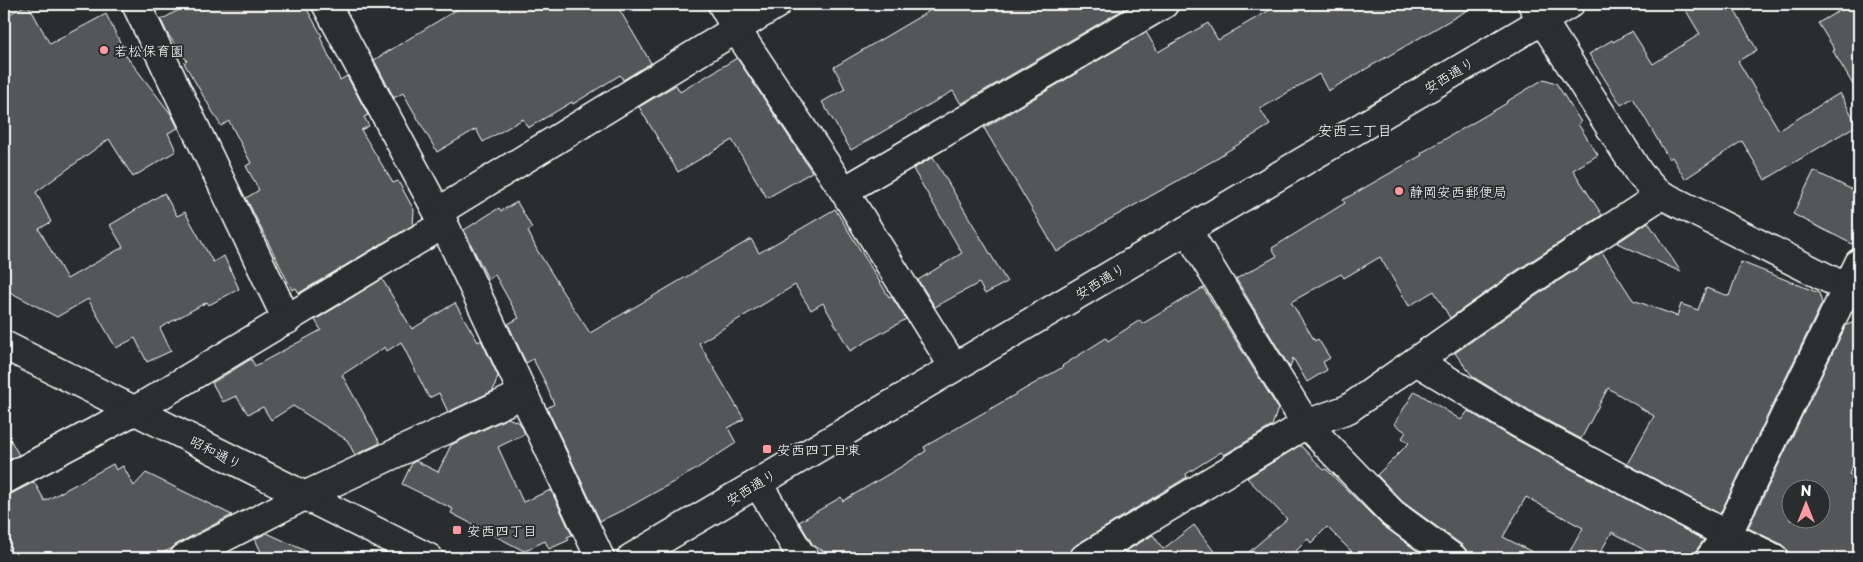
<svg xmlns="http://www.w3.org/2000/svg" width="1863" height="562" font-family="'Playpen Sans','Klee One',sans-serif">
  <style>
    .building { fill: #555758; stroke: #fff; fill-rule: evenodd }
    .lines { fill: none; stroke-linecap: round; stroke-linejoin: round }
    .minor-casing { stroke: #fff; stroke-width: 31 }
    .major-casing { stroke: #fff; stroke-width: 31 }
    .minor { stroke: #2a2d2e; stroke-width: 28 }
    .major { stroke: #2a2d2e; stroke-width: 28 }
    .poi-dot { fill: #ff9aa2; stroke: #2a2d2e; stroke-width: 2 }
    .labels { text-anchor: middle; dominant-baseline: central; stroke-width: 4; stroke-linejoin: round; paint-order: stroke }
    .poi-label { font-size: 14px; fill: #fff; stroke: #2a2d2e; text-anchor: start }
    .street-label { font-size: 14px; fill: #fff; stroke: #2a2d2e }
    .neighbourhood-label { font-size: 15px; fill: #fff; stroke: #2a2d2e }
  </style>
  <rect width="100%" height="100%" fill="#2a2d2e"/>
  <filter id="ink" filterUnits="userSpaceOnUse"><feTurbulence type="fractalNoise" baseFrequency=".02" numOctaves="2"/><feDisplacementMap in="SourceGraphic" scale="10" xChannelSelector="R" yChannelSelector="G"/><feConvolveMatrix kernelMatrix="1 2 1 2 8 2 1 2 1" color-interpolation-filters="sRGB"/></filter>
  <g filter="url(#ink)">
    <!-- building -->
    <g class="building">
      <polygon points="28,4 50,44 106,14 122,46 120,48 171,114 178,128 168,133 176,151 133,177 109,139 36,192 51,222 39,229 67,279 123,247 110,225 164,193 177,216 185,212 213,262 224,256 239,289 209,305 207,302 160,328 171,351 147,362 135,338 116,348 88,299 57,317 4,289 4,17"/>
      <polygon points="189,4 304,4 322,36 320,37 340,80 347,76 368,115 364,117 369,126 361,130 393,183 398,181 414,210 413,225 299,293 296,288 292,290 246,198 259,190 246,166 251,163 229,121 221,126 184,63 187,61 167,33 161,20"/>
      <polygon points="466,4 616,4 651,63 623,80 620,75 573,104 572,102 528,128 523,119 483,142 476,129 437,152 403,93 394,98 374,60"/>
      <polygon points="941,4 1121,4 1124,9 961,104 953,91 851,150 822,102 845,89 834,67"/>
      <polygon points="1280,4 1478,4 1328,91 1319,74 1260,109 1270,125 1218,157 1218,158 1103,223 1057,252 984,128 1146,32 1158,52 1208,23 1218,40"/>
      <polygon points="1682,4 1731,4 1757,50 1738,61 1779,130 1840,93 1857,125 1765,180 1742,141 1685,179 1672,157 1669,159 1633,98 1621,105 1589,54 1612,40 1613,42 1632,31 1653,64 1700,34"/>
      <polygon points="1851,4 1859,4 1859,95 1833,51 1835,50 1818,23"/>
      <polygon points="737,58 812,172 767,198 732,140 678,172 639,107 676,85 680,92"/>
      <polygon points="1544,79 1556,83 1581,122 1578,124 1598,155 1573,170 1602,215 1516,271 1450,318 1434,291 1409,306 1380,257 1344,278 1341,274 1291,302 1315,341 1318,339 1330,358 1323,362 1327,370 1307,382 1293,358 1290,368 1236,279 1277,256 1272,248 1345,203 1343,200 1422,155 1421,153 1507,103 1506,102"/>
      <polygon points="933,157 1007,282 985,294 979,283 935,307 918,280 962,253 913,169"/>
      <polygon points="1814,171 1859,193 1859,230 1852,244 1793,214"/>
      <polygon points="517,202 532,228 528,231 537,250 561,288 560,288 590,333 751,239 759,253 835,209 889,297 891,296 906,319 850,351 823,303 811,310 795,285 699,343 744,419 728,428 736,443 693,471 629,507 600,521 547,408 554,404 544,380 533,359 526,363 508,324 519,318 495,275 488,279 464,230 499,208 501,211"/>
      <polygon points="1648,222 1681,272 1617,243"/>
      <polygon points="1602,252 1633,300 1677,316 1681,304 1698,310 1706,288 1729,296 1741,262 1819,293 1822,303 1720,514 1627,464 1654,416 1608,388 1581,439 1528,410 1473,377 1455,353 1534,297"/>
      <polygon points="382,279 412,329 455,303 478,342 481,340 498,376 493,391 448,412 439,393 429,398 401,342 387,351 385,347 342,375 380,443 355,455 347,440 293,406 271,420 263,407 248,414 236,396 223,402 212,383 251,359 255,366 321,330 315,320"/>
      <polygon points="1203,288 1278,408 1272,426 1224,455 1221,452 1186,474 1187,477 1076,545 1070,551 1068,558 835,558 813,545 799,522 841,497 843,501 899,468 926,451 924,447 1063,367 1062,366 1106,338 1108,341 1140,320 1142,324"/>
      <path d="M1859 321V453L1849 474 1859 479V558H1789L1787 550 1781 544 1748 528 1846 325ZM1790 490H1820V520H1790Z"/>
      <polygon points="1415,391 1461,420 1468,411 1513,438 1704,540 1697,549 1695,558 1658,558 1612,532 1597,558 1566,558 1583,528 1526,497 1503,537 1544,558 1468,558 1467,551 1462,545 1403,502 1377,475 1409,443 1402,438 1406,432 1394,424"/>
      <polygon points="508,418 520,423 525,434 498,447 523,502 551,490 572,535 567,537 569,540 549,549 545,541 524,551 451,513 453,509 402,484 412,463 416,461 438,472 451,445"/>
      <polygon points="4,429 19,455 4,462"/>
      <polygon points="1299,446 1301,446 1324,470 1326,469 1382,525 1427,558 1358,558 1327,527 1311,543 1308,539 1289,558 1242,558 1287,519 1247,478"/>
      <polygon points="113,464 116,470 123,466 134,486 146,473 232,515 177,544 171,549 151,558 13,558 4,541 4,496 11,494 34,482 45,501"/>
      <polygon points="1194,525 1219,558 1114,558 1153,535 1163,549"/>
      <polygon points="267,533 321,558 264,558 255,539"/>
    </g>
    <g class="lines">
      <!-- minor casing -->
      <g class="minor-casing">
        <g id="minor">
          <polyline points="136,4 287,320"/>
          <polyline points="326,4 444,224 600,558"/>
          <polyline points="722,4 736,29 844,191 954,367"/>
          <polyline points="1532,4 1639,173 1656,192 1859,294"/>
          <polyline points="844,191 1164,4"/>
          <polyline points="438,212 777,4"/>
          <polyline points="1187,230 1306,424 1393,514 1453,558"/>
          <polyline points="4,345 429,558"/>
          <polyline points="1416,361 1520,424 1727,535 1774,558"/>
          <polyline points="4,480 134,411 444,224"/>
          <polyline points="758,484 802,557 805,558"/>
          <polyline points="184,558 304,496 523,394"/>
          <polyline points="1084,558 1306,424 1348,409 1525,284 1661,195"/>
          <polyline points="1710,558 1727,535 1859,263"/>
        </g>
      </g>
      <!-- major casing -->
      <g class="major-casing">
        <polyline id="major" points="631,558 1570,4"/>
      </g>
      <!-- minor -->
      <use href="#minor" class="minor"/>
      <!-- major -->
      <use href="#major" class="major"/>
    </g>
  </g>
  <!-- markers -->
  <g class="poi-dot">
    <circle cx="104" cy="50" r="5"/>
    <circle cx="1399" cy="191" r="5"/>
    <rect x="762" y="444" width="10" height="10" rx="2.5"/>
    <rect x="452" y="525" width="10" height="10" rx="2.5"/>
  </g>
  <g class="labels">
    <!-- poi labels -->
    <g class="poi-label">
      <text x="114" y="50">若松保育園</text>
      <text x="1409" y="191">静岡安西郵便局</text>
      <text x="777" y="449">安西四丁目東</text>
      <text x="467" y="530">安西四丁目</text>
    </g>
    <!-- street labels -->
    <g class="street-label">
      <text transform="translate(1449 75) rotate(-31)">安西通り</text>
      <text transform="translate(1100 281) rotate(-31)">安西通り</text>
      <text transform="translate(216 452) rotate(27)">昭和通り</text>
      <text transform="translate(751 487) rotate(-31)">安西通り</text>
    </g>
    <!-- neighbourhood labels -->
    <g class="neighbourhood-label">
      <text x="1355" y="129">安西三丁目</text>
    </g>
  </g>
  <!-- margin -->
  <rect width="1863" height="562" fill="none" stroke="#2a2d2e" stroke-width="20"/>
  <rect x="10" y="10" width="1843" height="542" fill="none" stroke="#fff" stroke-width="2" filter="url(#ink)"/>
  <!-- north arrow -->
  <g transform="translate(1806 504)"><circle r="24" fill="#2a2d2e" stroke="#7f8182"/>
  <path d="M0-4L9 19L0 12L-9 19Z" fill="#ff9aa2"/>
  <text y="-8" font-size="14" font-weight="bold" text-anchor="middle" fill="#ffffff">N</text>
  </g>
</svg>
